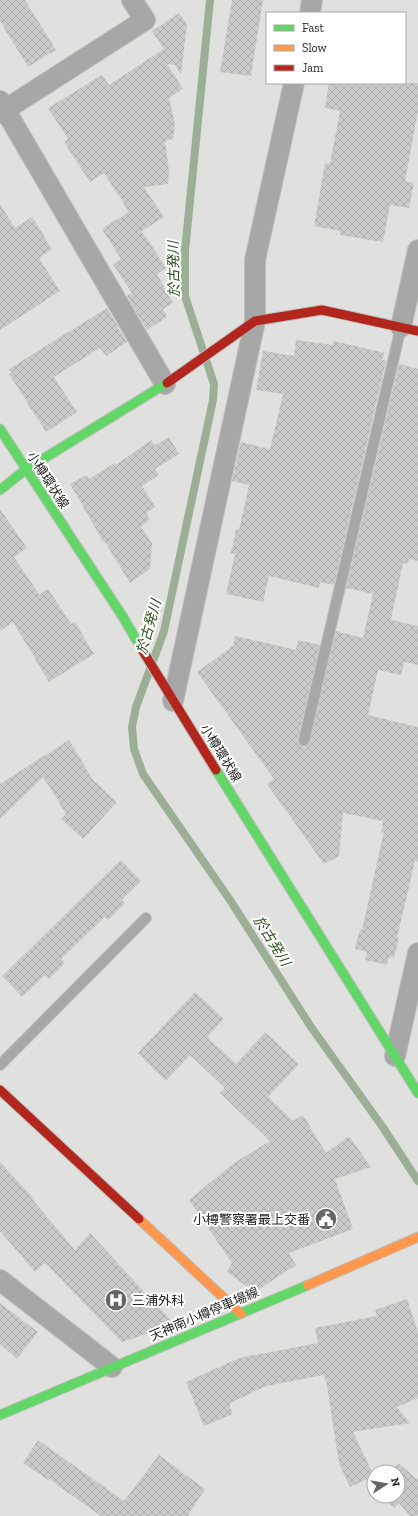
<svg xmlns="http://www.w3.org/2000/svg" width="418" height="1516" font-family="'Zilla Slab','Noto Sans JP',serif">
  <style>
    .lines { fill: none; stroke-linecap: round; stroke-linejoin: round }
    .stream { stroke: #9caf96; stroke-width: 8 }
    .building { fill: url(#building-cross-hatch) }
    .lane-casing { stroke: #bebfbd; stroke-width: 12 }
    .street-casing { stroke: #bebfbd; stroke-width: 22 }
    .fast-casing { stroke: #bebfbd; stroke-width: 11 }
    .slow-casing { stroke: #bebfbd; stroke-width: 11 }
    .jam-casing { stroke: #bebfbd; stroke-width: 11 }
    .lane { stroke: #a6a7a6; stroke-width: 10 }
    .street { stroke: #a6a7a6; stroke-width: 20 }
    .fast { stroke: #63d668; stroke-width: 9 }
    .slow { stroke: #ff974d; stroke-width: 9 }
    .jam { stroke: #b3261e; stroke-width: 9 }
    .labels { text-anchor: middle; dominant-baseline: central; stroke-width: 4; stroke-linejoin: round; paint-order: stroke }
    .street-label { font-size: 13px; fill: #252624; stroke: #fff }
    .poi-label { font-size: 13px; fill: #252624; stroke: #fff; text-anchor: end }
    .water-label { font-size: 14px; font-style: italic; fill: #2b511e; stroke: #fff }
  </style>
  <defs>
    <pattern id="building-cross-hatch" width="8" height="8" patternUnits="userSpaceOnUse"><rect width="8" height="8" fill="#cacaca"/><path d="M0 0l8 8M0 8l8-8" fill="none" stroke="#adadad"/></pattern>
  </defs>
  <rect width="100%" height="100%" fill="#e0e1df"/>
  <g class="lines">
    <!-- stream -->
    <polyline class="stream" points="210,0 185,251 185,296 214,384 213,400 164,631 136,707 132,727 134,749 143,774 230,900 311,1027 382,1126 418,1181"/>
  </g>
  <!-- building -->
  <g class="building">
    <polygon points="0,0 25,0 56,50 28,67 0,21"/>
    <polygon points="232,0 263,0 251,76 220,72"/>
    <polygon points="179,13 187,24 181,75 175,65 167,64 183,89 169,98 175,124 173,139 165,141 169,171 168,184 144,187 164,217 142,231 166,268 157,274 173,303 163,309 167,317 147,330 127,296 132,293 113,264 121,259 102,229 129,212 104,173 90,182 64,142 68,139 48,108 102,75 109,85 164,49 152,31"/>
    <polygon points="329,83 418,83 418,111 405,181 414,183 409,208 390,205 383,242 340,235 340,231 314,226 325,163 330,164 340,111 325,108"/>
    <polygon points="0,204 15,228 32,217 52,249 39,258 60,291 0,330"/>
    <polygon points="107,308 127,342 106,356 100,348 54,377 77,412 46,432 9,374 12,373 9,369"/>
    <polygon points="296,340 333,345 334,341 385,353 382,360 386,361 334,585 320,582 319,588 269,576 263,602 226,594 235,554 231,553 236,529 239,530 249,485 232,481 241,442 270,449 283,394 256,390 263,351 294,356"/>
    <polygon points="399,364 418,369 418,561 409,559 408,564 403,563 391,620 418,626 418,665 404,662 401,675 378,670 368,715 418,727 418,862 415,861 397,938 399,938 394,958 389,957 387,965 365,960 367,952 355,949 360,929 362,930 384,831 381,833 383,821 343,813 339,856 324,864 267,784 274,779 197,672 233,646 235,636 296,650 298,640 320,645 324,628 298,739 298,742 302,746 305,746 309,744 336,631 363,638 373,594 346,588"/>
    <polygon points="169,437 179,454 155,469 159,475 142,486 155,507 146,513 150,520 141,526 152,543 150,569 130,583 105,542 104,543 70,484 87,475 89,479 115,463 116,465 151,440 155,445"/>
    <polygon points="0,509 27,548 14,557 39,594 48,589 71,624 75,622 94,654 49,682 13,622 0,631"/>
    <polygon points="69,740 93,780 117,802 83,839 61,819 66,814 43,777 0,819 0,784"/>
    <polygon points="121,860 141,881 122,900 125,903 108,920 105,917 61,959 65,963 49,979 45,975 22,997 2,976"/>
    <polygon points="195,992 224,1019 207,1037 236,1064 265,1032 299,1064 268,1097 293,1121 303,1115 326,1153 349,1136 371,1167 335,1179 353,1229 289,1253 296,1265 255,1292 227,1272 232,1263 189,1200 234,1163 270,1141 220,1093 225,1088 190,1055 166,1081 138,1053"/>
    <polygon points="0,1162 33,1198 32,1199 75,1250 90,1233 175,1325 122,1342 45,1263 35,1272 0,1231"/>
    <polygon points="407,1299 418,1332 418,1398 397,1407 410,1423 353,1432 374,1476 350,1487 339,1463 326,1380 325,1380 324,1375 266,1386 229,1404 233,1414 204,1426 186,1382 239,1358 318,1343 315,1328 377,1316 375,1310"/>
    <polygon points="0,1303 38,1332 17,1359 0,1344"/>
    <polygon points="38,1440 124,1501 159,1455 205,1489 188,1516 101,1516 49,1479 48,1480 23,1463"/>
    <polygon points="398,1463 418,1480 418,1516 410,1516 399,1503 394,1508 380,1496 398,1496 398,1472 390,1472"/>
  </g>
  <g class="lines">
    <!-- lane casing -->
    <g class="lane-casing">
      <g id="lane">
        <polyline points="304,740 401,327"/>
        <polyline points="0,1065 146,918"/>
      </g>
    </g>
    <!-- street casing -->
    <g class="street-casing">
      <g id="street">
        <polyline points="310,13 312,0"/>
        <polyline points="0,101 165,384"/>
        <polyline points="0,113 145,20 132,0"/>
        <polyline points="401,327 418,250"/>
        <polyline points="173,701 255,321 255,260 294,83"/>
        <polyline points="395,1056 418,953"/>
        <polyline points="0,1280 112,1367"/>
      </g>
    </g>
    <!-- fast casing -->
    <g class="fast-casing">
      <g id="fast">
        <polyline points="0,429 123,617 141,648"/>
        <polyline points="0,490 25,470 167,383"/>
        <polyline points="216,770 418,1093"/>
        <polyline points="0,1415 308,1285"/>
      </g>
    </g>
    <!-- slow casing -->
    <g class="slow-casing">
      <g id="slow">
        <polyline points="139,1219 241,1314"/>
        <polyline points="308,1285 418,1237"/>
      </g>
    </g>
    <!-- jam casing -->
    <g class="jam-casing">
      <g id="jam">
        <polyline points="167,383 255,321 322,310 418,331"/>
        <polyline points="141,648 216,770"/>
        <polyline points="0,1090 139,1219"/>
      </g>
    </g>
    <!-- lane -->
    <use href="#lane" class="lane"/>
    <!-- street -->
    <use href="#street" class="street"/>
    <!-- fast -->
    <use href="#fast" class="fast"/>
    <!-- slow -->
    <use href="#slow" class="slow"/>
    <!-- jam -->
    <use href="#jam" class="jam"/>
  </g>
  <!-- icons -->
  <defs>
    <g id="civic-disc" transform="scale(1.15)"><circle r="9.5" fill="#666765" stroke="#fff"/><path d="M-.6-6.5H3V-4.5H.6V-3L4-1V1h2V6H-6V1h2V-1L-.6-3ZM-1.2 2.5V6h2.4V2.5Z" fill="#fff"/></g>
    <g id="hospital-disc" transform="scale(1.15)"><circle r="9.5" fill="#666765" stroke="#fff"/><path d="M-5-5h3v3.5h4V-5h3V5h-3V1.5h-4V5h-3Z" fill="#fff"/></g>
  </defs>
  <g fill-rule="evenodd">
    <use href="#civic-disc" x="326" y="1219"/>
    <use href="#hospital-disc" x="116" y="1300"/>
  </g>
  <g class="labels">
    <!-- street labels -->
    <g class="street-label">
      <text transform="translate(48 480) rotate(57)">小樽環状線</text>
      <text transform="translate(221 753) rotate(58)">小樽環状線</text>
      <text transform="translate(204 1314) rotate(-23)">天神南小樽停車場線</text>
    </g>
    <!-- poi labels -->
    <g class="poi-label">
      <text x="310" y="1219">小樽警察署最上交番</text>
      <text x="132" y="1300" text-anchor="start">三浦外科</text>
    </g>
    <!-- water labels -->
    <g class="water-label">
      <text transform="translate(174 269) rotate(-91)">於古発川</text>
      <text transform="translate(149 627) rotate(-74)">於古発川</text>
      <text transform="translate(272 941) rotate(58)">於古発川</text>
    </g>
  </g>
  <!-- legend -->
  <rect x="266" y="12" width="140" height="72" fill="#ffffff" stroke="#a8a8a7"/>
  <rect x="274" y="25" width="20" height="6" fill="#63d668" stroke="#a8a8a7"/>
  <text x="302" y="32" font-size="12" fill="#252624">Fast</text>
  <rect x="274" y="45" width="20" height="6" fill="#ff974d" stroke="#a8a8a7"/>
  <text x="302" y="52" font-size="12" fill="#252624">Slow</text>
  <rect x="274" y="65" width="20" height="6" fill="#b3261e" stroke="#a8a8a7"/>
  <text x="302" y="72" font-size="12" fill="#252624">Jam</text>
  <!-- north arrow -->
  <g transform="translate(386 1484) rotate(78)"><circle r="19" fill="#ffffff" stroke="#a8a8a7"/>
  <path d="M0-3L7 15L0 10L-7 15Z" fill="#666765"/>
  <text y="-6" font-size="11" font-weight="bold" text-anchor="middle" fill="#252624">N</text>
  </g>
</svg>
